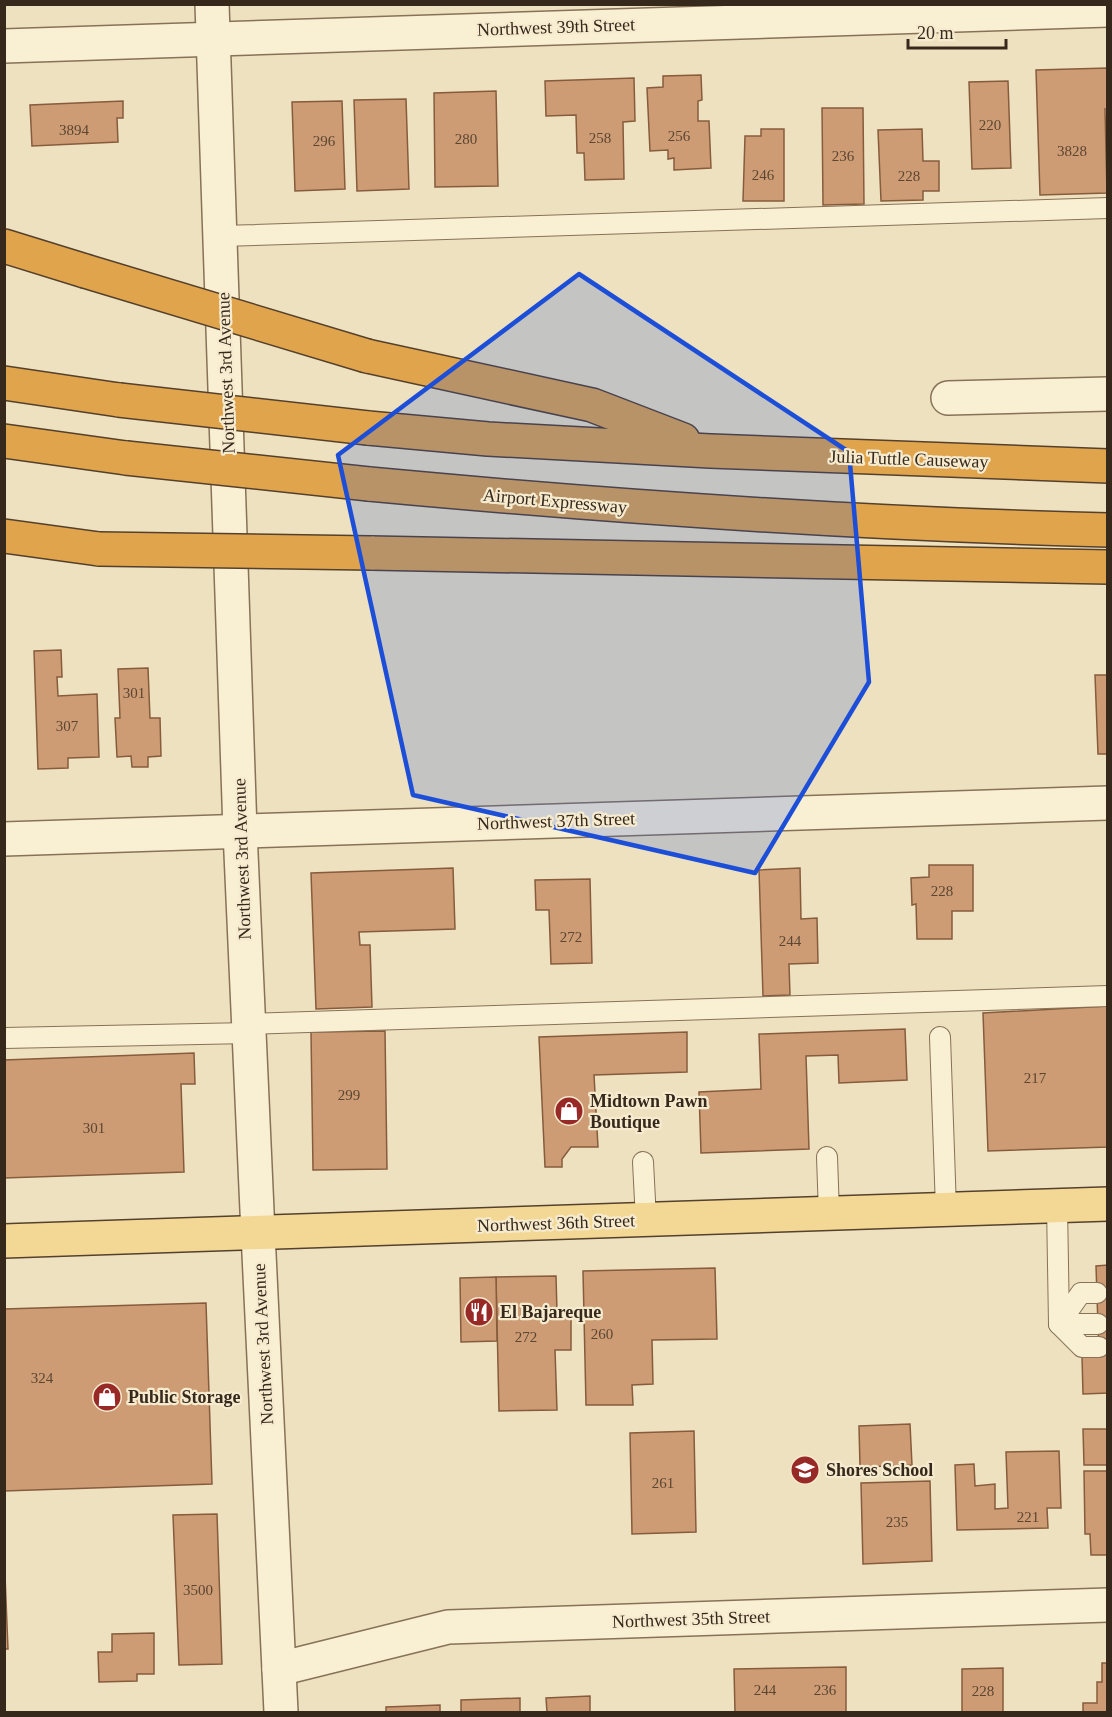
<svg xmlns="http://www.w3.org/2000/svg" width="1112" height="1717" font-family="Georgia,serif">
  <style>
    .building { fill: #cd9c74; stroke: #865c3d; stroke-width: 1.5 }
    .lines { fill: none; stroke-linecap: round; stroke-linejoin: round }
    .service-casing { stroke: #877257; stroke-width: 22 }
    .minor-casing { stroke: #877257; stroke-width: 36 }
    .tertiary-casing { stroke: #877257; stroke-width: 36 }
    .primary-casing { stroke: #54402c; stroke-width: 36 }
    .motorway-casing { stroke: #54402c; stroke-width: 36 }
    .service { stroke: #f9efd2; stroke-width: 20 }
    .minor { stroke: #f9efd2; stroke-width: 33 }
    .tertiary { stroke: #f9efd2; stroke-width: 33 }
    .primary { stroke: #f3d895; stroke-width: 33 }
    .motorway { stroke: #e0a44d; stroke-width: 33 }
    .motorway-bridge-casing { stroke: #54402c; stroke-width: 36; stroke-linecap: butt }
    .motorway-bridge { stroke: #e0a44d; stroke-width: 33 }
    .marked { fill: #1d4ed8; fill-opacity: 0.2; stroke: #1d4ed8; stroke-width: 4.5; stroke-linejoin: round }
    .labels { text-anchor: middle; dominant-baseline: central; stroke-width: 4.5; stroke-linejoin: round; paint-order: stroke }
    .number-label { font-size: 15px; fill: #5c4632 }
    .street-label { font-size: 18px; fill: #36291c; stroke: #f6ebcf }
    .poi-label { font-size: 18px; font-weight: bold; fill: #36291c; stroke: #f6ebcf; text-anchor: start }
  </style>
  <rect width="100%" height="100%" fill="#eee1bf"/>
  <!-- building -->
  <g class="building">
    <polygon points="1108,68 1108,109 1105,109 1107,193 1040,195 1036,70"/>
    <polygon points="701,75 702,100 698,101 698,121 709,121 711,168 674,170 674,158 668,159 668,150 650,151 647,88 663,87 663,76"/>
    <polygon points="634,78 635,121 623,122 624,179 585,180 584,153 577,153 576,115 546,116 545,81"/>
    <polygon points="1008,81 1011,168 972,169 969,82"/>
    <polygon points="496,91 498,186 435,187 434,93"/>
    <polygon points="406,99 409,189 357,191 354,100"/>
    <polygon points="123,101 123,118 117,118 118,142 32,146 30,105"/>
    <polygon points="342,101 345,189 295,191 292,102"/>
    <polygon points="822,108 863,108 864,204 823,205"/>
    <polygon points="761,129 784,129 784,201 743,201 745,136 761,136"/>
    <polygon points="922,129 923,161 939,161 939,191 923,191 923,200 881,201 878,130"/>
    <polygon points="61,650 62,677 57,677 58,696 97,694 99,757 68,758 68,768 38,769 34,651"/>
    <polygon points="148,668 150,718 160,718 161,756 148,757 148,767 132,767 131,756 117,757 115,718 120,718 118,669"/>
    <polygon points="1095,675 1108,675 1108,754 1098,754"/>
    <polygon points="929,865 973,865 973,911 952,911 952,939 917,939 916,904 912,905 911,878 929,877"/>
    <polygon points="453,868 455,929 359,932 360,945 370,945 372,1007 316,1009 311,873"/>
    <polygon points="800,868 801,919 817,918 818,963 789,964 790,995 763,996 759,870"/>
    <polygon points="590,879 592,963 551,964 549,910 536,910 535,880"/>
    <polygon points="1108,1006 1108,1147 988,1151 983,1013"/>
    <polygon points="905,1029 907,1080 839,1083 838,1055 806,1056 809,1149 701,1153 699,1092 761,1089 759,1034"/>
    <polygon points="385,1031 387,1169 313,1170 311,1032"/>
    <polygon points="687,1032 687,1072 594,1075 598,1147 571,1147 562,1159 562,1167 545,1167 539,1037"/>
    <polygon points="194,1053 195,1084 181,1084 184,1172 4,1178 4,1060"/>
    <polygon points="1108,1265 1108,1393 1083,1394 1082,1357 1099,1356 1096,1266"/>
    <polygon points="715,1268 717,1339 652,1340 653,1384 632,1385 633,1405 586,1405 583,1271"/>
    <polygon points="556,1276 557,1312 571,1312 571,1350 555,1350 557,1410 499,1411 496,1277"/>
    <polygon points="496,1277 497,1341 461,1342 460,1278"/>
    <polygon points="206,1303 212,1484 4,1491 4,1309"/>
    <polygon points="910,1424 912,1465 860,1467 859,1426"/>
    <polygon points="1083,1429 1108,1429 1108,1465 1084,1465"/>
    <polygon points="694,1431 696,1532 632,1534 630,1433"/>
    <polygon points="1059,1451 1061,1508 1047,1508 1048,1528 957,1530 955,1465 974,1464 975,1486 995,1484 995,1509 1008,1508 1006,1452"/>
    <polygon points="1084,1471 1108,1471 1108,1555 1091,1555 1090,1534 1085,1534"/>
    <polygon points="930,1481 932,1561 863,1564 861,1483"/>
    <polygon points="217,1514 222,1664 179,1665 173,1515"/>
    <polygon points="4,1551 8,1649 4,1649"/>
    <polygon points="154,1633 154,1674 137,1674 137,1681 99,1682 98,1652 112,1652 112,1634"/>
    <polygon points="1102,1663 1108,1663 1108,1712 1083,1712 1083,1703 1097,1703 1097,1682 1102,1682"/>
    <polygon points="846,1667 846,1712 735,1712 734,1669"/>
    <polygon points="1003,1668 1003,1712 962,1712 962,1669"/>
    <polygon points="590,1696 590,1712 547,1712 546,1698"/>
    <polygon points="520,1698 520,1712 461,1712 461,1700"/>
    <polygon points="440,1705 440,1712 386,1712 386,1707"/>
  </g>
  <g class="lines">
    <!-- service casing -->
    <g class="service-casing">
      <g id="service">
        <polyline points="221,236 1108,208"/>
        <polyline points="249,1024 1108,996"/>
        <polyline points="940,1037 946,1209"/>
        <polyline points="4,1038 249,1033"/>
        <polyline points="827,1157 829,1213"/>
        <polyline points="643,1162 646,1220"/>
        <polyline points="1057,1205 1059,1324 1082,1347 1099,1347"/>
        <polyline points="1059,1324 1081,1293 1097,1293"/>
        <polyline points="1059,1324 1098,1324"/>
      </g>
    </g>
    <!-- minor casing -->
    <g class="minor-casing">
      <g id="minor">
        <polyline points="4,46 1108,10"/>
        <polyline points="948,398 1108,394"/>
        <polyline points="4,839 1108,803"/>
        <polyline points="258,1233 281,1712"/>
        <polyline points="279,1669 448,1627 1108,1605"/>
      </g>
    </g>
    <!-- tertiary casing -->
    <g class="tertiary-casing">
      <polyline id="tertiary" points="212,4 240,831 258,1233"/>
    </g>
    <!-- primary casing -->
    <g class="primary-casing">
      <polyline id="primary" points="4,1241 1108,1204"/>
    </g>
    <!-- motorway casing -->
    <g class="motorway-casing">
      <g id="motorway">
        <polyline points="4,246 85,271"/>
        <polyline points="367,356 592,405 683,440"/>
        <polyline points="4,383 119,400"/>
        <polyline points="368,428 488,439 710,451 1108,466"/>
        <polyline points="4,441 126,458"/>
        <path d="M369 484C615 507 861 524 1108 530"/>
        <polyline points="4,536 99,549"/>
        <polyline points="371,553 1108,567"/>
      </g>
    </g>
    <!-- service -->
    <use href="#service" class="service"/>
    <!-- minor -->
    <use href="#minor" class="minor"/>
    <!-- tertiary -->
    <use href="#tertiary" class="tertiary"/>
    <!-- primary -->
    <use href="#primary" class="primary"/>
    <!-- motorway -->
    <use href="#motorway" class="motorway"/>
    <!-- motorway-bridge casing -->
    <g class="motorway-bridge-casing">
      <g id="motorway-bridge">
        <polyline points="85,271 367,356"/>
        <polyline points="119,400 368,428"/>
        <polyline points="126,458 369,484"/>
        <polyline points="99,549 371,553"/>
      </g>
    </g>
    <!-- motorway-bridge -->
    <use href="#motorway-bridge" class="motorway-bridge"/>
  </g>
  <!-- marked area -->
  <path class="marked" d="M579 274 849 452 869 682 755 873 413 795 338 455Z"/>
  <!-- icons -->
  <defs>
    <g id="shop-disc" transform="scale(1.5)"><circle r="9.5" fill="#972926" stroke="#f6ebcf"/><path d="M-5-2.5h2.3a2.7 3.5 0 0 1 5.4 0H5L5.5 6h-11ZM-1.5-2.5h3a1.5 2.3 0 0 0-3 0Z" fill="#fff"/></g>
    <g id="restaurant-disc" transform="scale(1.5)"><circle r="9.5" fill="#972926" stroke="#f6ebcf"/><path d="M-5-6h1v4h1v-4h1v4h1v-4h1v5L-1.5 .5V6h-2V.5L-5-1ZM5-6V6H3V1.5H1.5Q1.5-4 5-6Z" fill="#fff"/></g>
    <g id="school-disc" transform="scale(1.5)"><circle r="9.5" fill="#972926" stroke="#f6ebcf"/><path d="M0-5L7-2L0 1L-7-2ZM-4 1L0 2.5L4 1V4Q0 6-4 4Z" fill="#fff"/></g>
  </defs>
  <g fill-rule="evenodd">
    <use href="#shop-disc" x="569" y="1111"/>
    <use href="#restaurant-disc" x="479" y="1312"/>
    <use href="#shop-disc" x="107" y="1397"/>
    <use href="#school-disc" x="805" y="1470"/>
  </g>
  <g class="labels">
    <!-- number labels -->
    <g class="number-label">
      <text x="990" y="125">220</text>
      <text x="74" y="130">3894</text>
      <text x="679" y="136">256</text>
      <text x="600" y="138">258</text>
      <text x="466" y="139">280</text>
      <text x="324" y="141">296</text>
      <text x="1072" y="151">3828</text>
      <text x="843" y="156">236</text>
      <text x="763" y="175">246</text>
      <text x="909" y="176">228</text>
      <text x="134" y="693">301</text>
      <text x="67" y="726">307</text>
      <text x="942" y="891">228</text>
      <text x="571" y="937">272</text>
      <text x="790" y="941">244</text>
      <text x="1035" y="1078">217</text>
      <text x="349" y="1095">299</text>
      <text x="94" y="1128">301</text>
      <text x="602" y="1334">260</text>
      <text x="526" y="1337">272</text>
      <text x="42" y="1378">324</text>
      <text x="663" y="1483">261</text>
      <text x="1028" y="1517">221</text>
      <text x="897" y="1522">235</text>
      <text x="198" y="1590">3500</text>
      <text x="765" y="1690">244</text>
      <text x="825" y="1690">236</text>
      <text x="983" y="1691">228</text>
    </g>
    <!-- street labels -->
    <g class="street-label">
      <text transform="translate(556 27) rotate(-2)">Northwest 39th Street</text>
      <text transform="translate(226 373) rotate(-92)">Northwest 3rd Avenue</text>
      <text transform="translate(909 459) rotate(2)">Julia Tuttle Causeway</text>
      <text transform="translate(555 501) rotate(5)">Airport Expressway</text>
      <text transform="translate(556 821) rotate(-2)">Northwest 37th Street</text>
      <text transform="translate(242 859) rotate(-92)">Northwest 3rd Avenue</text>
      <text transform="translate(556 1223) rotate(-2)">Northwest 36th Street</text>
      <text transform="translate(263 1344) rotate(-93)">Northwest 3rd Avenue</text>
      <text transform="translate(691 1619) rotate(-2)">Northwest 35th Street</text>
    </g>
    <!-- poi labels -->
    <g class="poi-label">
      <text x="590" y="1101">Midtown Pawn<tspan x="590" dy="21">Boutique</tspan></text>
      <text x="500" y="1312">El Bajareque</text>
      <text x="128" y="1397">Public Storage</text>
      <text x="826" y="1470">Shores School</text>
    </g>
  </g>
  <!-- border -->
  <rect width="1112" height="1717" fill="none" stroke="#36291c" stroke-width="12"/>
  <!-- scale -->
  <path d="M908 39v9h98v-9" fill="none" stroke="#36291c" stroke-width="3"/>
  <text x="917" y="39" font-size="18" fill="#36291c" stroke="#f6ebcf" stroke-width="4.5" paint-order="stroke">20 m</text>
</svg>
